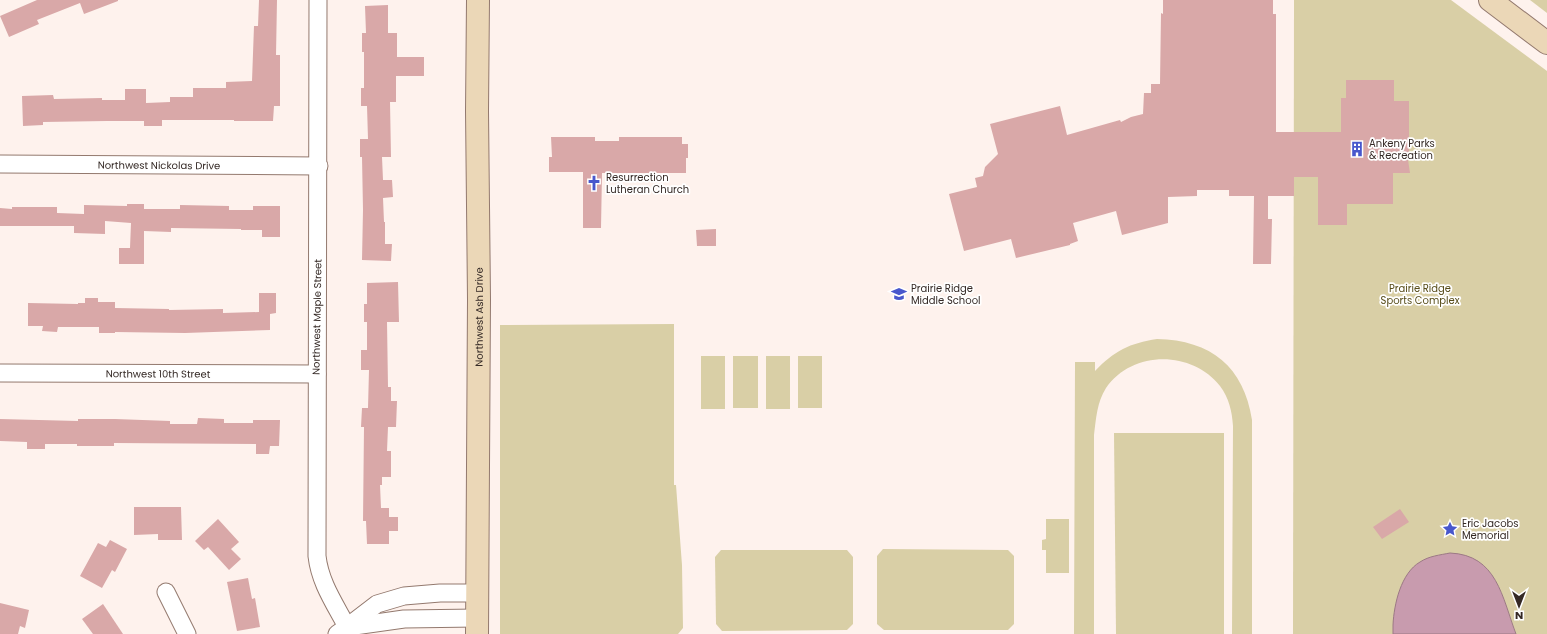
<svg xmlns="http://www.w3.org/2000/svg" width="1547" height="634" font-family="Poppins,sans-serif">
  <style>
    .green { fill: #d9cfa6 }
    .water { fill: #c89bae; stroke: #9c7985 }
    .building { fill: #d9a8a8 }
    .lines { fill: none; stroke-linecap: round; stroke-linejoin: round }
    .street-casing { stroke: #93796e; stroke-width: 19 }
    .secondary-casing { stroke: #93796e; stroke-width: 24 }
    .street { stroke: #fff; stroke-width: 17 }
    .secondary { stroke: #ebd7b7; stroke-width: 22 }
    .labels { text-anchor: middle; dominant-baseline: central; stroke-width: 3.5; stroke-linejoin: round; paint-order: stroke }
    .poi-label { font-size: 10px; fill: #342925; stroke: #fff; text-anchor: start }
    .street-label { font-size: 10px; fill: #342925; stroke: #fff }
    .park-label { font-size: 10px; fill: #574c19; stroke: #fff }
  </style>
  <rect width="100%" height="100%" fill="#fef2ed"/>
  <!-- green -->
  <g class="green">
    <polygon points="1294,0 1451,0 1547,71 1547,634 1293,634"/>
    <polygon points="1530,0 1547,0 1547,13"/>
    <polygon points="674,324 674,485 676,485 682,565 683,628 678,634 500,634 500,325"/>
    <path d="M1157 339C1211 340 1244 367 1252 420V634H1232L1233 426C1232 411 1229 398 1220 386 1192 350 1132 350 1106 388 1097 402 1096 419 1094 435V634H1074L1075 362H1095V371C1114 351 1130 343 1157 339Z"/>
    <rect x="701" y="356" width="24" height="53"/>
    <rect x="733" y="356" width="25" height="52"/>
    <rect x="766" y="356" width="24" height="53"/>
    <rect x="798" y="356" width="24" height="52"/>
    <polygon points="1114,433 1224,433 1224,634 1116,634"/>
    <polygon points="1046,519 1069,519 1069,573 1046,573 1046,550 1042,550 1042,540 1046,539"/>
    <polygon points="883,549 1008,550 1014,556 1014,624 1008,630 884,630 877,624 877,556"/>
    <polygon points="721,550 847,550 853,557 853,624 847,630 722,631 716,624 715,557"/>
  </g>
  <!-- water -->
  <path class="water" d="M1450 553C1497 555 1502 597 1516 634H1393C1393 631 1393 628 1393 625 1394 604 1401 573 1420 562 1429 556 1440 555 1450 553Z"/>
  <!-- building -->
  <g class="building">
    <polygon points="37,0 118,0 118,1 84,14 80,3 37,20 39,24 9,37 0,16"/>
    <polygon points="259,0 277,0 276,55 280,55 280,106 274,106 273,121 234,121 234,120 162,120 162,126 144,126 144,121 107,121 43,122 43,125 23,126 22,96 53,95 54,99 102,98 102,100 125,100 125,89 146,89 146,103 170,102 170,97 193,97 193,88 226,88 226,82 252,81 254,26 258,26"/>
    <polygon points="1163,0 1273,0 1273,14 1276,14 1276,132 1341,132 1341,98 1346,98 1346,80 1394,80 1394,101 1409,101 1409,153 1407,153 1410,173 1393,173 1393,204 1347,204 1347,225 1318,225 1318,177 1294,177 1294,196 1268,196 1268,219 1272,219 1271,264 1253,264 1254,196 1229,196 1229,190 1197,190 1197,196 1168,197 1168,223 1122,235 1116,211 1073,223 1078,241 1070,244 1070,245 1016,258 1011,239 964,251 949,194 977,187 975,178 983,176 985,167 998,154 990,124 1060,106 1067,135 1120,120 1121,122 1131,117 1143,114 1144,93 1151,93 1151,84 1160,84 1161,13 1163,14"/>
    <polygon points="388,5 388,33 397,33 397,57 424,57 424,76 396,76 396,102 390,102 391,157 382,157 383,180 392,180 393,197 383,198 384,222 385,222 385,244 392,244 391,261 362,260 363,210 362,157 360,157 360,139 368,139 367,106 361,106 361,88 364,88 364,52 362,52 362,33 366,33 365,6"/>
    <polygon points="551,137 595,137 595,141 619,141 619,137 682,137 682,144 688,144 688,158 686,158 686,173 602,173 601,228 583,228 583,172 549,172 549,157 552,157"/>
    <polygon points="127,204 144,204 144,209 180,209 180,205 229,206 229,210 253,210 253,206 280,206 280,237 262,237 262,230 241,230 241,229 171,228 171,232 144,231 144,264 119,264 119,248 130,248 131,223 105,221 105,234 74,233 74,226 0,226 0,208 12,209 12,207 57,207 57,213 84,214 84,205 127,206"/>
    <polygon points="716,229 716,246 697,246 696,230"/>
    <polygon points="398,282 399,322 387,322 388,387 391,387 391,401 397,401 396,427 388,427 387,451 391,451 391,477 382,477 382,485 380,485 381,508 389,508 389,517 398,517 398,531 389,531 389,544 367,544 366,521 363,521 364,427 361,427 362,408 368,408 369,370 361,370 361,350 367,350 367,322 364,322 364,304 367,304 367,283"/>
    <polygon points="259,293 276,293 276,313 270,314 270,330 185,333 115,332 115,333 99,333 99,327 58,327 57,332 42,331 43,326 28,326 28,303 78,304 78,303 85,303 85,298 98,298 98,302 115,302 115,308 169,309 169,310 223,309 223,313 259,312"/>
    <polygon points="198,418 224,419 224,423 253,423 253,420 280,420 279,446 270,446 269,454 256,454 256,444 114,443 114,446 77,446 77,444 45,444 45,449 27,449 27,442 0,441 0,419 78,421 78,419 115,419 170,421 170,424 197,424"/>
    <polygon points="134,507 181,507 182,540 158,540 158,534 134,535"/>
    <polygon points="1400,509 1409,522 1382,539 1373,527"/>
    <polygon points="218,519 239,542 231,549 241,559 229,570 208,547 204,550 195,541"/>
    <polygon points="110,540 127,549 115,572 112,570 102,588 80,576 98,543 106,547"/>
    <polygon points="248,578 252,599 255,598 260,627 237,631 227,582"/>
    <polygon points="0,603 29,610 25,628 20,626 18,634 0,634"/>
    <polygon points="103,604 123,634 93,634 82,619"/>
  </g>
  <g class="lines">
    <!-- street casing -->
    <g class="street-casing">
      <g id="street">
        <path d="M318 0 317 556C320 583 335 604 347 627"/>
        <path id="s1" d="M0 164 319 166"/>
        <path id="s2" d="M0 373 317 374"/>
        <polyline points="166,592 187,634"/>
        <polyline points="348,627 404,619 477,618"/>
        <polyline points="337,634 347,627 377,604 404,596 440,593 477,593"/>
      </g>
    </g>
    <!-- secondary casing -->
    <g class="secondary-casing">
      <g id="secondary">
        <polyline points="1490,0 1547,43"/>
        <path id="s3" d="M477 634 479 299 477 111 478 0"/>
      </g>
    </g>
    <!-- street -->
    <use href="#street" class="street"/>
    <!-- secondary -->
    <use href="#secondary" class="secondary"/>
  </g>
  <!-- icons -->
  <defs>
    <g id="building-bare" transform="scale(1.2)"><path d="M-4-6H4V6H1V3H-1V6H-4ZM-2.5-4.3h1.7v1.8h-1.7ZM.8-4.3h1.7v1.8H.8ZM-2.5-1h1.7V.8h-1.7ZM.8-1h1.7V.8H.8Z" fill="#4857cc" stroke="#fff" stroke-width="2.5" paint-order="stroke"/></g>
    <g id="church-bare" transform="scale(1.2)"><path d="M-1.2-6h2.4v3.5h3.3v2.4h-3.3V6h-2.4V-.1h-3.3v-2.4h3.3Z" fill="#4857cc" stroke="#fff" stroke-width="2.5" paint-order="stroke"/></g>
    <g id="school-bare" transform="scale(1.2)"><path d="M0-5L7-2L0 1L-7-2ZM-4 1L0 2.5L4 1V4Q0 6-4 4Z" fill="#4857cc" stroke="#fff" stroke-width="2.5" paint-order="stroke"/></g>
    <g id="sight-bare" transform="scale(1.2)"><path d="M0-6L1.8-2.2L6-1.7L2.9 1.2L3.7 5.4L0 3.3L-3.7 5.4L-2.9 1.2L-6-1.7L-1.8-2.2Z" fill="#4857cc" stroke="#fff" stroke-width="2.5" paint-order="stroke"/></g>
  </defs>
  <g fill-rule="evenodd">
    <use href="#building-bare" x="1357" y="149"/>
    <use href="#church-bare" x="594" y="183"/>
    <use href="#school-bare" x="899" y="294"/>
    <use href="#sight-bare" x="1450" y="529"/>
  </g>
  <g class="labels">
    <!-- poi labels -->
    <g class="poi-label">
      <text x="1369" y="143">Ankeny Parks<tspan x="1369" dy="12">&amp; Recreation</tspan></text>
      <text x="606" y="177">Resurrection<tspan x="606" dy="12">Lutheran Church</tspan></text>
      <text x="911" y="288">Prairie Ridge<tspan x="911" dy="12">Middle School</tspan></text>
      <text x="1462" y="523">Eric Jacobs<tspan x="1462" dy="12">Memorial</tspan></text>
    </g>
    <!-- street labels -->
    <g class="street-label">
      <text stroke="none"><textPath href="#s1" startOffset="159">Northwest Nickolas Drive</textPath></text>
      <text transform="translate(317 317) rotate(-89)">Northwest Maple Street</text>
      <text stroke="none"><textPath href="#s3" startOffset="317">Northwest Ash Drive</textPath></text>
      <text stroke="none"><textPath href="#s2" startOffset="158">Northwest 10th Street</textPath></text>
    </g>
    <!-- park labels -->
    <g class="park-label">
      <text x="1420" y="288">Prairie Ridge<tspan x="1420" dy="12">Sports Complex</tspan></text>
    </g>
  </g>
  <!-- north arrow -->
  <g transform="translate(1519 606) rotate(180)" stroke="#ffffff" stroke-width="3" paint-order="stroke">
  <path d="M0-3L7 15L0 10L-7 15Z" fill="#342925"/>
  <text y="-6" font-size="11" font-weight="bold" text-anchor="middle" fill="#342925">N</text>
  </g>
</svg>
